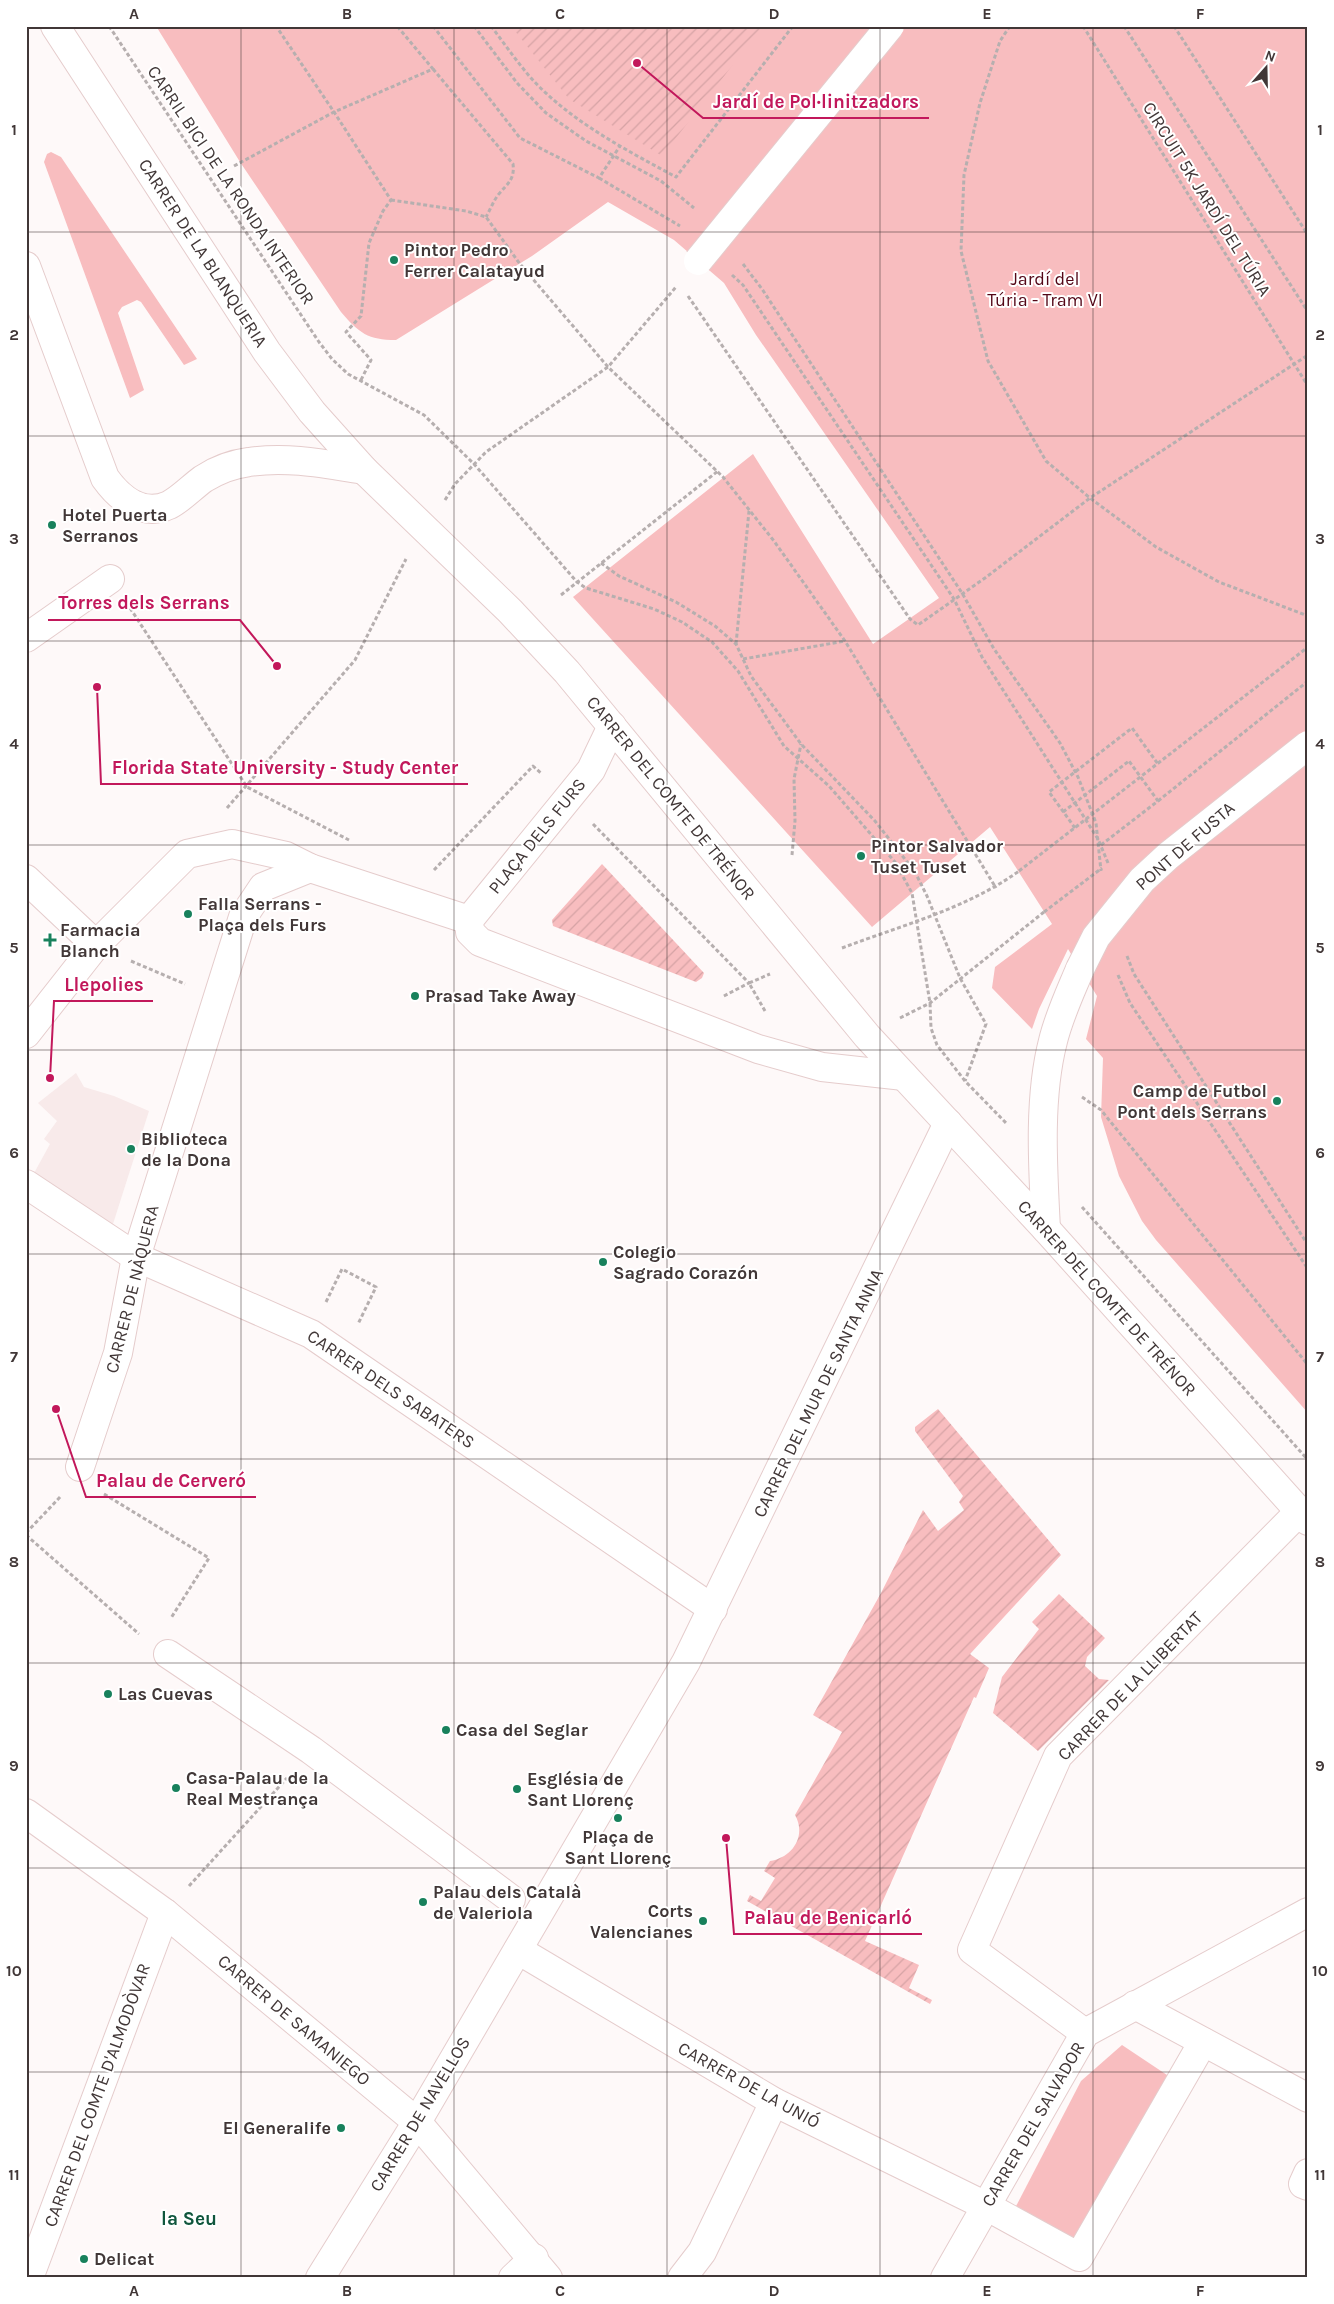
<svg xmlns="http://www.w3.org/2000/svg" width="1334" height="2304" font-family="Karla,sans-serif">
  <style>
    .built { fill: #f8eaea }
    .green { fill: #f8bdbf }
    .garden { fill: url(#garden-furrows) }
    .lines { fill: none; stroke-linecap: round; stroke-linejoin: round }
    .pedestrian-casing { stroke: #e5cccc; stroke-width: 30 }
    .minor-casing { stroke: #e5cccc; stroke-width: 30 }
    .secondary-casing { stroke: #e5cccc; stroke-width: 30 }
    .primary-casing { stroke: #e5cccc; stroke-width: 30 }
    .path { stroke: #b6afaf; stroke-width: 3; stroke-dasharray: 4 2.5; stroke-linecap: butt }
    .pedestrian { stroke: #fff; stroke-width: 28 }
    .minor { stroke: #fff; stroke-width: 28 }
    .secondary { stroke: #fff; stroke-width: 28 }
    .primary { stroke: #fff; stroke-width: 28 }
    .pedestrian-bridge-casing { stroke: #e5cccc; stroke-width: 30; stroke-linecap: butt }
    .secondary-bridge-casing { stroke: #e5cccc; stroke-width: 30; stroke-linecap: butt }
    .path-bridge { stroke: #b6afaf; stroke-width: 3; stroke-dasharray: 4 2.5; stroke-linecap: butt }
    .pedestrian-bridge { stroke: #fff; stroke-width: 28 }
    .secondary-bridge { stroke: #fff; stroke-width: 28 }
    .grid { fill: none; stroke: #413737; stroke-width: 1; stroke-opacity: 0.55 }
    .poi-dot { fill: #18815c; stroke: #fff; stroke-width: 2 }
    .labels { text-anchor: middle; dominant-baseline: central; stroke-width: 4; stroke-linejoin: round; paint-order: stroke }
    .street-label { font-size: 18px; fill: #413737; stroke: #fff }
    .poi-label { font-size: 18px; font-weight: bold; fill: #413737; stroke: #fff; text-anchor: start }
    .park-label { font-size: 18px; fill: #530717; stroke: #fff }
    .neighbourhood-label { font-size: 19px; font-weight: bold; fill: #10563d; stroke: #fff }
    .leader { fill: none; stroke: #c2185b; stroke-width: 2 }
    .callout-dot { fill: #c2185b; stroke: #fff; stroke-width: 2 }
    .callout-label { font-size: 19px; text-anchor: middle; font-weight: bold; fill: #c2185b; stroke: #fff; stroke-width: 4; stroke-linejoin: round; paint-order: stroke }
    .neatline { fill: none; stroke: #413737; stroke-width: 2 }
    .grid-label { font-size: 16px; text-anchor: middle; font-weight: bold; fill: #413737 }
  </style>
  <defs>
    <pattern id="garden-furrows" width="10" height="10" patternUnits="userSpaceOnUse" patternTransform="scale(1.25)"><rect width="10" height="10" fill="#f8bdbf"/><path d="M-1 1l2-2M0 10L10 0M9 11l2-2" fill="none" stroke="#d6a3a5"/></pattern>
  </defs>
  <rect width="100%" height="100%" fill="#fef9f9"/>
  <!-- built -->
  <polygon class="built" points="76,1073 84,1087 114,1096 149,1111 113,1224 33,1175 50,1144 44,1139 57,1121 38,1103"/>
  <!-- green -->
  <g class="green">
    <path d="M156 26H1308V1413L1156 1240 1142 1221 1119 1176 1101 1117 1103 1058 1086 1039 1097 996 1068 949 1039 1009 1032 1029 992 988 995 967 1052 924 990 827 872 927 573 597 753 454 873 644 939 598 756 335 724 283 674 240 608 202 532 256 396 340C368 340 359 333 341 312L240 162Z"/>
    <polygon points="51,152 61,157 197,359 184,365 141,302 137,300 122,307 118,313 144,390 130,398 44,162 47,154"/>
    <polygon points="1122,2045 1170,2077 1075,2241 1013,2212 1081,2081"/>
  </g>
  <!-- garden -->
  <g class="garden">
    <polygon points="511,26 763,26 662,156 569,99"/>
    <polygon points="602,864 704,973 702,978 696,982 553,926 552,920"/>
    <path d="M938 1409 1061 1555 970 1654 989 1668 976 1698 974 1697 865 1941 919 1965 909 1988 932 2000 930 2004 747 1901 750 1895 761 1901 775 1878 764 1871 770 1861C792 1858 807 1836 795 1815L842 1732 813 1715 881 1593 923 1510 938 1531 964 1510 959 1502 963 1496 915 1431V1427Z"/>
    <polygon points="1059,1594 1105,1638 1087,1657 1085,1666 1099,1679 1109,1680 1038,1751 993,1713 1002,1677 1039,1629 1032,1622"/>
  </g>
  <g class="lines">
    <!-- pedestrian casing -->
    <g class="pedestrian-casing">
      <g id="pedestrian">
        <polyline points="26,638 110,579"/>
        <polyline points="26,879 96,945"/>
        <polyline points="26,1034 96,945 187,854 232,844 286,856 310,868 469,920"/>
        <polyline points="26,1184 136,1257 311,1334 713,1609"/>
        <polyline points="80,1467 118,1353 136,1257 243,917 263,887 310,868"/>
        <polyline points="168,1654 311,1750 511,1899"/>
        <polyline points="26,1813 165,1913 417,2122 548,2278"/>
        <polyline points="518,1950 774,2102 986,2206 1079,2257 1203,2042"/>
        <polyline points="1135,2005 1308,2098"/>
        <polyline points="1085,2033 972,1950 1058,1756 1299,1512"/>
        <polyline points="1308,2173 1303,2184 1308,2186"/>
        <polyline points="29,2278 165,1913"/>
        <polyline points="320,2278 417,2122 686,1662 948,1123"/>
        <polyline points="513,2278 534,2258"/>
        <polyline points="682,2278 702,2252 774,2102"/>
        <polyline points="945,2278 1085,2033 1308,1912"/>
      </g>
    </g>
    <!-- minor casing -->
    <g class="minor-casing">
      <g id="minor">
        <path d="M26 266 105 478C120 499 143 517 169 505 181 499 192 487 203 479 217 470 233 464 249 462 288 456 326 464 364 470"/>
        <polyline points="612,726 591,770 469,920 470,932 480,942 758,1049 822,1067 904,1076"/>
      </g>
    </g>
    <!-- secondary casing -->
    <g class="secondary-casing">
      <path id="secondary" d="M1046 1229C1043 1170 1038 1099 1053 1041 1059 1016 1070 993 1080 969"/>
    </g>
    <!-- primary casing -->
    <g class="primary-casing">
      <polyline id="primary" points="55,26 267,352 312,412 364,470 510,611 567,672 867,1036 1046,1229 1308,1521"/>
    </g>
    <!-- path -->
    <g class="path">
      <polyline points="109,26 319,342 332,359 348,374 424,415 474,464 577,582 586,588 654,609 682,622 712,642 738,671 784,746 829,786 895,862 912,893 930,1003 931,1028 937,1045 965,1081 1007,1124"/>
      <polyline points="433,26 520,138 599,178 620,146"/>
      <polyline points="474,26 517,83 546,113 586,141 661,181 694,208"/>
      <path d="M491 26C504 43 517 62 531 78 570 121 626 150 676 177L793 26"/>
      <polyline points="1010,26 1000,41 980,103 964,175 961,251 988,361 1046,461 1090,498 1156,547 1219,582 1308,616"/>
      <polyline points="1083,26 1308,386"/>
      <polyline points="1124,26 1308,312"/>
      <polyline points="1174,26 1308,235"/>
      <path d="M433 69 513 164C515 180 507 184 498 195 493 202 490 210 486 217"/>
      <polyline points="234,166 334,112 276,26"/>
      <polyline points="599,178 680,226"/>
      <polyline points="391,200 466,211 486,217 520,264 608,367 723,477 774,541 845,641 996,888"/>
      <polyline points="743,264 762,289 962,593 994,649 1060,743 1078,777 1096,823 1101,871"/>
      <polyline points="732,275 743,285 954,599 982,657 1098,839 1108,863"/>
      <polyline points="688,296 910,619 918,625 985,578 1090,498 1308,355"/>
      <polyline points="361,380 371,360 346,332 361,316 369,243 383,211 391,200 334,112 433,69 397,26"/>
      <polyline points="445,500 455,484 486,452 608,367 676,287"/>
      <polyline points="601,563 619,576 676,602 715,626 736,644 751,676 801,744 875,821 915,872 927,896 960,978 986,1024 965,1081"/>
      <polyline points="561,595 718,471"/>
      <polyline points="130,608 247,787 349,840"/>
      <polyline points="736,644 749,511"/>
      <polyline points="743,659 845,641"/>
      <polyline points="1158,801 1308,681"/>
      <polyline points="227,808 355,660 406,559"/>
      <polyline points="593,824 749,983 722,997"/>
      <polyline points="1101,845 1158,801 1129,761"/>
      <polyline points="792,855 795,821 794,779 801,744"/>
      <polyline points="434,870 533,766 542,774"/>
      <path d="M842 948C900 926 968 908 1019 871"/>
      <polyline points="1127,956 1134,974 1308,1245"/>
      <polyline points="131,961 185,984"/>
      <polyline points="1118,975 1130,1003 1308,1269"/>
      <polyline points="765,1011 749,983 770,974"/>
      <polyline points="900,1018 930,1003 1044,912"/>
      <polyline points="1082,1097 1101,1110 1308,1365"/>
      <polyline points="1082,1207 1308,1460"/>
      <polyline points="326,1302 342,1269 376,1287 358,1324"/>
      <polyline points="104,1494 209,1558 171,1618"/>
      <polyline points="26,1533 61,1496"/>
      <polyline points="26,1535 139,1634"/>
      <polyline points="189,1886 287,1778"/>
    </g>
    <!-- pedestrian -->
    <use href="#pedestrian" class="pedestrian"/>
    <!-- minor -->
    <use href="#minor" class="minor"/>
    <!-- secondary -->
    <use href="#secondary" class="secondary"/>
    <!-- primary -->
    <use href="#primary" class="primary"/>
    <!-- pedestrian-bridge casing -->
    <g class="pedestrian-bridge-casing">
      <polyline id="pedestrian-bridge" points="698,261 890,26"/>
    </g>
    <!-- secondary-bridge casing -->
    <g class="secondary-bridge-casing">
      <polyline id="secondary-bridge" points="1080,969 1096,937 1142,880 1168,856 1308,745"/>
    </g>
    <!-- path-bridge -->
    <g class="path-bridge">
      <polyline points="1063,812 1129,761"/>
      <polyline points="1075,828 1049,792 1132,728 1158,764"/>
      <polyline points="1019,871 1308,647"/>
      <polyline points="1044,912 1102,868"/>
    </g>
    <!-- pedestrian-bridge -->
    <use href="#pedestrian-bridge" class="pedestrian-bridge"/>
    <!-- secondary-bridge -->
    <use href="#secondary-bridge" class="secondary-bridge"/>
  </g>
  <!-- grid -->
  <path class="grid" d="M241 26V2278M454 26V2278M667 26V2278M880 26V2278M1093 26V2278M26 232H1308M26 436H1308M26 641H1308M26 845H1308M26 1050H1308M26 1254H1308M26 1459H1308M26 1663H1308M26 1868H1308M26 2072H1308"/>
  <!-- markers -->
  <g class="poi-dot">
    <circle cx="394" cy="260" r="5"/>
    <circle cx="52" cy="525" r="5"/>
    <circle cx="861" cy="856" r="5"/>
    <circle cx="188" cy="914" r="5"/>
    <path d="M47.5 932.5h5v5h5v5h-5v5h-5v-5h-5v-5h5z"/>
    <circle cx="415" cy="996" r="5"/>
    <circle cx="1277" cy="1101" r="5"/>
    <circle cx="131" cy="1149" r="5"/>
    <circle cx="603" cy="1262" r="5"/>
    <circle cx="108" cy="1694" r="5"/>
    <circle cx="446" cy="1730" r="5"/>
    <circle cx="176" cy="1788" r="5"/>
    <circle cx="517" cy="1789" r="5"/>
    <circle cx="618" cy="1818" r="5"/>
    <circle cx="423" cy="1902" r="5"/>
    <circle cx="703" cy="1921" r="5"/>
    <circle cx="341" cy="2128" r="5"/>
    <circle cx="84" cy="2259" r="5"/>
  </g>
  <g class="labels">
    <!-- street labels -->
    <g class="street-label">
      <text transform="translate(231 185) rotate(56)">CARRIL BICI DE LA RONDA INTERIOR</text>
      <text transform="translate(1207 199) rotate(58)">CIRCUIT 5K JARDÍ DEL TÚRIA</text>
      <text transform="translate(203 253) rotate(57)">CARRER DE LA BLANQUERIA</text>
      <text transform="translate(671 798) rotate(51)">CARRER DEL COMTE DE TRÉNOR</text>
      <text transform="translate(537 836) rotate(-51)">PLAÇA DELS FURS</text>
      <text transform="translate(1185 846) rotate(-41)">PONT DE FUSTA</text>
      <text transform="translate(132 1289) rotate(-76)">CARRER DE NÀQUERA</text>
      <text transform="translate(1107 1298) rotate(48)">CARRER DEL COMTE DE TRÉNOR</text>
      <text transform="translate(391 1389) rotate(34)">CARRER DELS SABATERS</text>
      <text transform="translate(818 1393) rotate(-64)">CARRER DEL MUR DE SANTA ANNA</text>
      <text transform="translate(1130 1686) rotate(-46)">CARRER DE LA LLIBERTAT</text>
      <text transform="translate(294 2020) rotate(40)">CARRER DE SAMANIEGO</text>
      <text transform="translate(749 2085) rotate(29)">CARRER DE LA UNIÓ</text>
      <text transform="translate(97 2095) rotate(-70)">CARRER DEL COMTE D'ALMODÒVAR</text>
      <text transform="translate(420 2114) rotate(-59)">CARRER DE NAVELLOS</text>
      <text transform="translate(1033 2124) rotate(-60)">CARRER DEL SALVADOR</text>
    </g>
    <!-- poi labels -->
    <g class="poi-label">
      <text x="404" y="250">Pintor Pedro<tspan x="404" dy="21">Ferrer Calatayud</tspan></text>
      <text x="62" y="515">Hotel Puerta<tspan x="62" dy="21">Serranos</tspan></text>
      <text x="871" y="846">Pintor Salvador<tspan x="871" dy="21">Tuset Tuset</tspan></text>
      <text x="198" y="904">Falla Serrans -<tspan x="198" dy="21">Plaça dels Furs</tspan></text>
      <text x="60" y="930">Farmacia<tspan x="60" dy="21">Blanch</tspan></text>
      <text x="425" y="996">Prasad Take Away</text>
      <text x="1267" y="1091" text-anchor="end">Camp de Futbol<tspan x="1267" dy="21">Pont dels Serrans</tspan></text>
      <text x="141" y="1139">Biblioteca<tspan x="141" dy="21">de la Dona</tspan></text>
      <text x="613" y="1252">Colegio<tspan x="613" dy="21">Sagrado Corazón</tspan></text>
      <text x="118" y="1694">Las Cuevas</text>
      <text x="456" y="1730">Casa del Seglar</text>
      <text x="186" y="1778">Casa-Palau de la<tspan x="186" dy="21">Real Mestrança</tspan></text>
      <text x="527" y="1779">Església de<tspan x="527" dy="21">Sant Llorenç</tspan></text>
      <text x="618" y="1837" text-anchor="middle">Plaça de<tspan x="618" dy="21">Sant Llorenç</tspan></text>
      <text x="433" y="1892">Palau dels Català<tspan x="433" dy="21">de Valeriola</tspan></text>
      <text x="693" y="1911" text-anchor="end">Corts<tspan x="693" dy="21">Valencianes</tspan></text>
      <text x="331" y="2128" text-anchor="end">El Generalife</text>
      <text x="94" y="2259">Delicat</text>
    </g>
    <!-- park labels -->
    <g class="park-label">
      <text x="1045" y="279">Jardí del<tspan x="1045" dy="21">Túria - Tram VI</tspan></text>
    </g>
    <!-- neighbourhood labels -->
    <g class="neighbourhood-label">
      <text x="189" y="2219">la Seu</text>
    </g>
  </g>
  <!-- callouts -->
  <path class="leader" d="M637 63L703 118H929M277 666L240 620H48M97 687L101 784H468M50 1078L54 1001H153M56 1409L86 1497H256M726 1838L734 1934H922"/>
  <g class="callout-dot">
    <circle cx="637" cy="63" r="5"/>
    <circle cx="277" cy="666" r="5"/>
    <circle cx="97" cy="687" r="5"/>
    <circle cx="50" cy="1078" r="5"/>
    <circle cx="56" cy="1409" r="5"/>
    <circle cx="726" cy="1838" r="5"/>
  </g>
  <g class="callout-label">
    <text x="816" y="108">Jardí de Pol·linitzadors</text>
    <text x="144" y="609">Torres dels Serrans</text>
    <text x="285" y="774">Florida State University - Study Center</text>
    <text x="104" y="991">Llepolies</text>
    <text x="171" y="1487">Palau de Cerveró</text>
    <text x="828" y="1924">Palau de Benicarló</text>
  </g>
  <!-- border -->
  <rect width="1334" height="2304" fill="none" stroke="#ffffff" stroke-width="55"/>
  <!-- north arrow -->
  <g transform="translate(1266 68) rotate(20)" stroke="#ffffff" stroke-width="4" paint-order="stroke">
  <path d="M0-4L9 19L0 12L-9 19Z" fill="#413737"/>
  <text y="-8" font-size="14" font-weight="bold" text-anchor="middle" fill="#413737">N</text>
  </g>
  <rect x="28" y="28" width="1278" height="2248" class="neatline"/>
  <g class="grid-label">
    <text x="134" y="19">A</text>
    <text x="347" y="19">B</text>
    <text x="560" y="19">C</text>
    <text x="774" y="19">D</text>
    <text x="987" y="19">E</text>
    <text x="1200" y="19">F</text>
    <text x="14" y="135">1</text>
    <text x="1320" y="135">1</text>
    <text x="14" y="340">2</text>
    <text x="1320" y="340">2</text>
    <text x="14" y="544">3</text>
    <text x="1320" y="544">3</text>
    <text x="14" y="749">4</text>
    <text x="1320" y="749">4</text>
    <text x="14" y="953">5</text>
    <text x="1320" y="953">5</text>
    <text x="14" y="1158">6</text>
    <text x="1320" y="1158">6</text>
    <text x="14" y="1362">7</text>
    <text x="1320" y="1362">7</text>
    <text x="14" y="1567">8</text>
    <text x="1320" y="1567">8</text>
    <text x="14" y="1771">9</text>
    <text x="1320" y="1771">9</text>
    <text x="14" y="1976">10</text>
    <text x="1320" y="1976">10</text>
    <text x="14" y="2180">11</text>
    <text x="1320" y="2180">11</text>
    <text x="134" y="2296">A</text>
    <text x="347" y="2296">B</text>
    <text x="560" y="2296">C</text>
    <text x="774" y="2296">D</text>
    <text x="987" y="2296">E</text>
    <text x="1200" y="2296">F</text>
  </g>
</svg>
